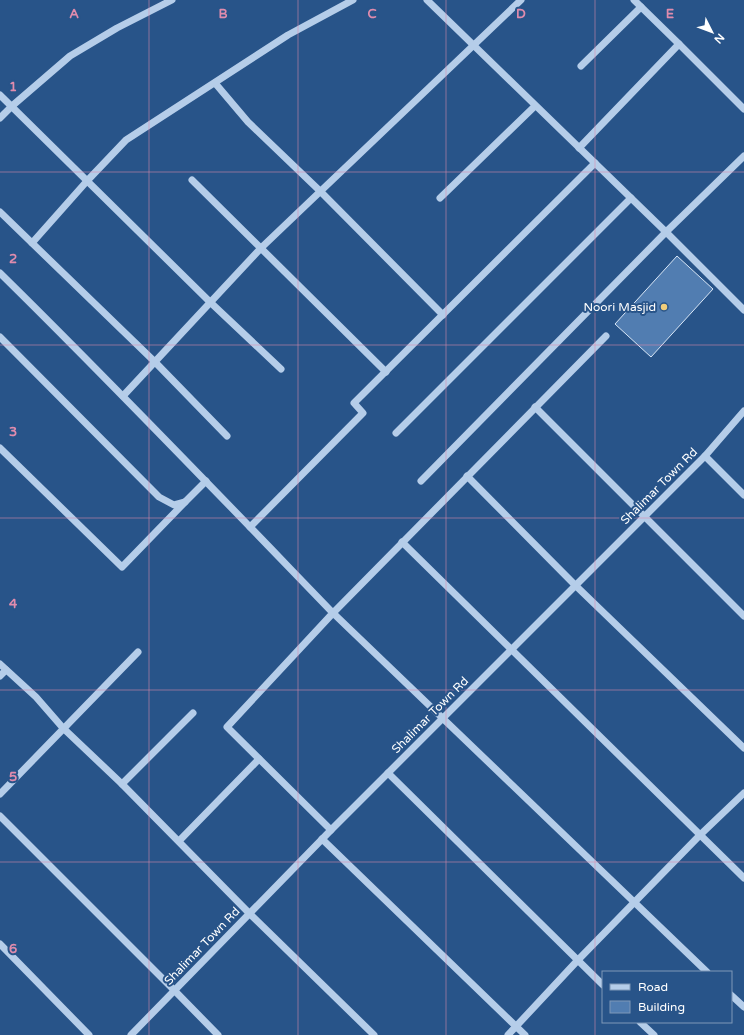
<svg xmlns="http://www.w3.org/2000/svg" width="744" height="1035" font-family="'Varela Round',sans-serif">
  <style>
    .building { fill: #517db1; stroke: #d9e7f7 }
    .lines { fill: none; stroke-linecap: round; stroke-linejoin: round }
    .minor { stroke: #b5cde9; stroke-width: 7 }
    .grid { fill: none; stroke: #e08cad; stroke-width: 1; stroke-opacity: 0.55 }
    .poi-dot { fill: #f1ce7b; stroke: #285489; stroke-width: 1.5 }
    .labels { text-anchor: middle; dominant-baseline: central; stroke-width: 4; stroke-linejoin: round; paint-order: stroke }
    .poi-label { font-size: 12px; fill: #fff; stroke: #285489; text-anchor: end }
    .street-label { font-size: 12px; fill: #fff; stroke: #285489 }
    .grid-label { font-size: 13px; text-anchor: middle; font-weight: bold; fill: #e08cad; stroke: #285489; stroke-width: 4; stroke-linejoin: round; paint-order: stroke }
  </style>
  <rect width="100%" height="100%" fill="#285489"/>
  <!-- building -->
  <polygon class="building" points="677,256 713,289 651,357 615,324"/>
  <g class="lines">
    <!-- minor -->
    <g class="minor">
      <polyline points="427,0 666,232 744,310"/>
      <polyline points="634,0 679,44 744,109"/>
      <polyline points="581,66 641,7"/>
      <polyline points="215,83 248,122 320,191 443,315"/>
      <polyline points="0,95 210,302 281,369"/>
      <polyline points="0,118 12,106 70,56 117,28 172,0"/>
      <polyline points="579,148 679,44"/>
      <polyline points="192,180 386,372"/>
      <polyline points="440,198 535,106"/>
      <polyline points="0,212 155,362 227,436"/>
      <polyline points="32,243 87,181 126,140 288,35 353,0"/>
      <path d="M0 273C113 384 223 499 333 613L227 727 331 830"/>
      <polyline points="606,336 333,613 707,972"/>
      <polyline points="0,337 159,497 174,505 185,502 206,481"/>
      <polyline points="123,396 261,248 521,0"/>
      <polyline points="535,407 744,616"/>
      <polyline points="396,433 631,198"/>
      <polyline points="0,448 122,567 185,502"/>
      <polyline points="705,456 744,495"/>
      <polyline points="467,476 575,585 744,748"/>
      <polyline points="421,481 666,232 744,156"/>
      <polyline points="250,527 363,413 354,403 595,163"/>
      <polyline points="402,542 744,878"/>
      <polyline points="0,664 36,697 63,728 122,784 249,913 374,1035"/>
      <polyline points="0,676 6,670"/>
      <polyline points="388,773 603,985"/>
      <polyline points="122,784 193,713"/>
      <polyline points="0,794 138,652"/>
      <polyline points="0,816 174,990 218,1035"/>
      <polyline points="322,839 525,1035"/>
      <polyline points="179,841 259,759"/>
      <polyline points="0,944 89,1035"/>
      <polyline points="731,995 744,1007"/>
      <polyline points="640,1022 654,1035"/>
      <polyline points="131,1035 331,830 705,456 744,411"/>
      <polyline points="508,1035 578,960 700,835 744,793"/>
    </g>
  </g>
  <!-- grid -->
  <path class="grid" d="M149 0V1035M298 0V1035M446 0V1035M595 0V1035M0 172H744M0 345H744M0 518H744M0 690H744M0 862H744"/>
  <!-- markers -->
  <circle class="poi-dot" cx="664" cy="307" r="4"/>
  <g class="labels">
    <!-- poi labels -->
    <g class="poi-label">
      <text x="656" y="307">Noori Masjid</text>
    </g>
    <!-- street labels -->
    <g class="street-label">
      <text transform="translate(659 486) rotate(-45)">Shalimar Town Rd</text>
      <text transform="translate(430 715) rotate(-45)">Shalimar Town Rd</text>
      <text transform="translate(202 946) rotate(-46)">Shalimar Town Rd</text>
    </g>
  </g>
  <g class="grid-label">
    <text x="74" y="18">A</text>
    <text x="223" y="18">B</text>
    <text x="372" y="18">C</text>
    <text x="521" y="18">D</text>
    <text x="670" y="18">E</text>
    <text x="13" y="91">1</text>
    <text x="13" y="263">2</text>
    <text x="13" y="436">3</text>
    <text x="13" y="608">4</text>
    <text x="13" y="781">5</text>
    <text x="13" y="953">6</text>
  </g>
  <!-- legend -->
  <rect x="602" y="971" width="130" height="52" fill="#285489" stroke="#7e98b8"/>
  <rect x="610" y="984" width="20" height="6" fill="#b5cde9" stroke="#7e98b8"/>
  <text x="638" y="991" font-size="12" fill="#ffffff">Road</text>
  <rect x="610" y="1001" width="20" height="12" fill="#517db1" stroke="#7e98b8"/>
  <text x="638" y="1011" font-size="12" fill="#ffffff">Building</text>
  <!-- north arrow -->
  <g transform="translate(712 32) rotate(132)" stroke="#285489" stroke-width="3" paint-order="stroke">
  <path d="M0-3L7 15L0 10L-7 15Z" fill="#ffffff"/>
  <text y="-6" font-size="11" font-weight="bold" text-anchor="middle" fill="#ffffff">N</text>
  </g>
</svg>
